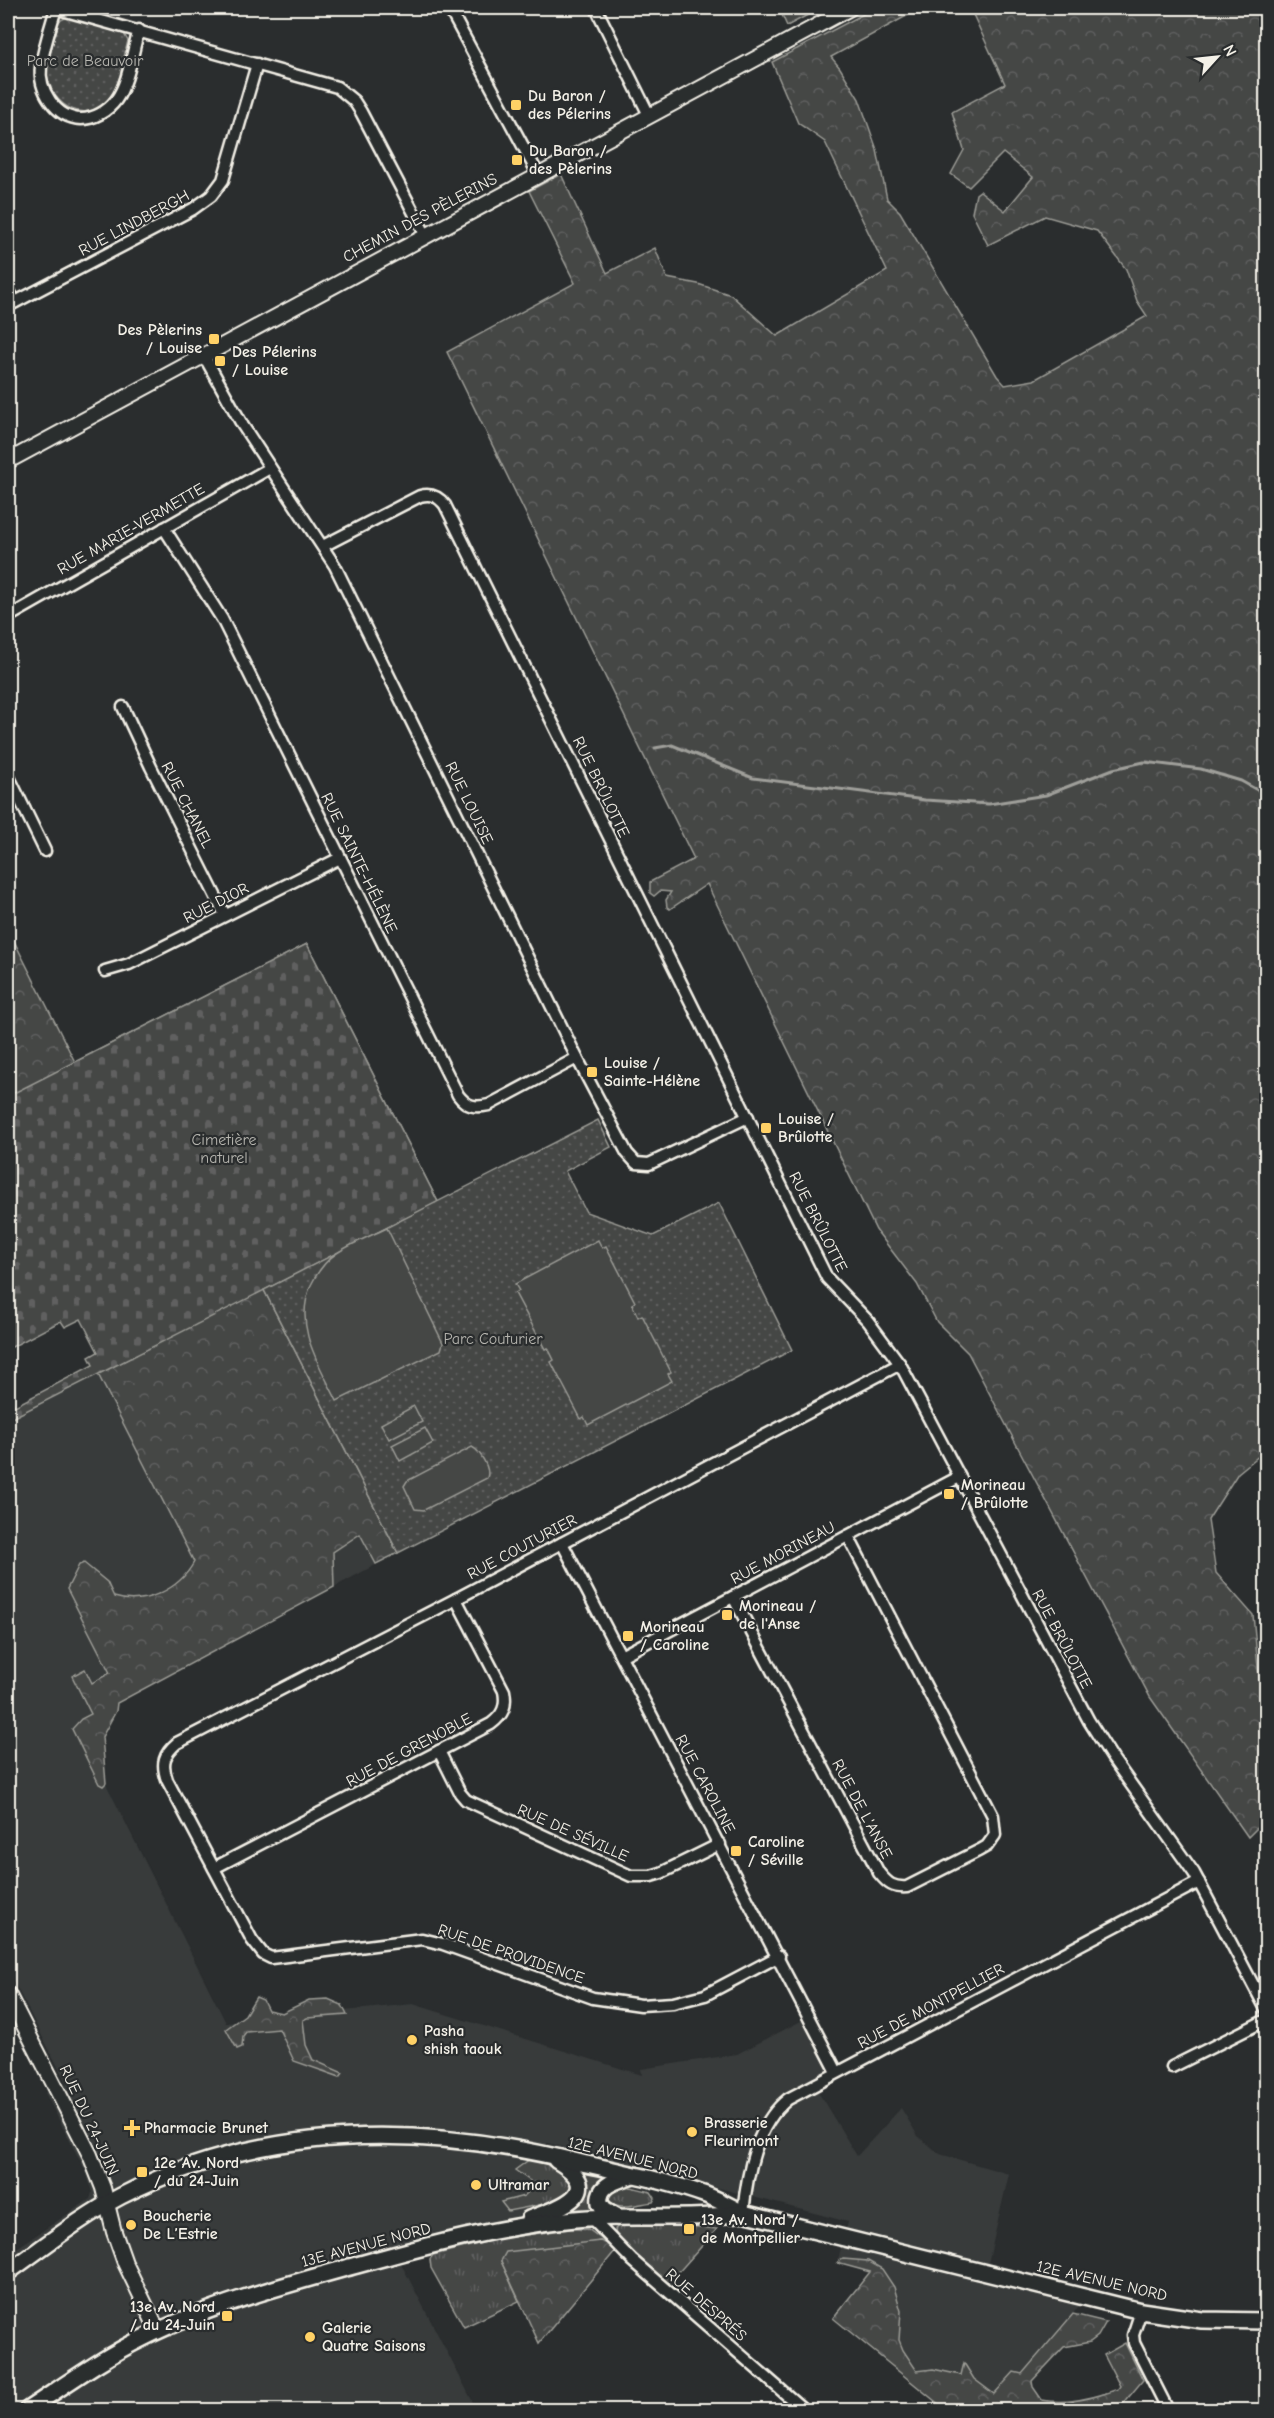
<svg xmlns="http://www.w3.org/2000/svg" width="1274" height="2418" font-family="'Comic Neue',sans-serif">
  <style>
    .built { fill: #373a3a }
    .grass { fill: url(#grass-tufts); stroke: #9c9c96; stroke-width: 1.5 }
    .forest { fill: url(#forest-crowns); stroke: #9c9c96; stroke-width: 1.5 }
    .cemetery { fill: url(#cemetery-stones); stroke: #9c9c96; stroke-width: 1.5 }
    .park { fill: url(#park-dots); stroke: #9c9c96; stroke-width: 1.5 }
    .pitch { fill: #444645; stroke: #9c9c96; stroke-width: 1.5 }
    .lines { fill: none; stroke-linecap: round; stroke-linejoin: round }
    .stream { stroke: #9f9f9a; stroke-width: 3 }
    .minor-casing { stroke: #f4f1e8; stroke-width: 15 }
    .tertiary-casing { stroke: #f4f1e8; stroke-width: 18 }
    .secondary-casing { stroke: #f4f1e8; stroke-width: 20 }
    .minor { stroke: #2a2d2e; stroke-width: 10 }
    .tertiary { stroke: #2a2d2e; stroke-width: 14 }
    .secondary { stroke: #2a2d2e; stroke-width: 15 }
    .poi-dot { fill: #ffd166; stroke: #2a2d2e; stroke-width: 2 }
    .labels { text-anchor: middle; dominant-baseline: central; stroke-width: 4.5; stroke-linejoin: round; paint-order: stroke }
    .park-label { font-size: 16px; fill: #b6b5af; stroke: #2a2d2e }
    .poi-label { font-size: 16px; font-weight: bold; fill: #f4f1e8; stroke: #2a2d2e; text-anchor: start }
    .street-label { font-size: 16px; fill: #f4f1e8; stroke: #2a2d2e }
  </style>
  <defs>
    <pattern id="grass-tufts" width="24" height="20" patternUnits="userSpaceOnUse" patternTransform="scale(1.5)"><rect width="24" height="20" fill="#444645"/><path d="M3 7l-1-3M5 7V3M7 7l1-3M15 17l-1-3M17 17v-4M19 17l1-3" fill="none" stroke="#606160"/></pattern>
    <pattern id="forest-crowns" width="20" height="18" patternUnits="userSpaceOnUse" patternTransform="scale(1.5)"><rect width="20" height="18" fill="#444645"/><path d="M2 6a3 3 0 1 1 6 0M12 15a3 3 0 1 1 6 0" fill="none" stroke="#606160"/></pattern>
    <pattern id="cemetery-stones" width="16" height="16" patternUnits="userSpaceOnUse" patternTransform="scale(1.5)"><rect width="16" height="16" fill="#444645"/><path d="M2 7V4a2 2 0 0 1 4 0v3zM10 15v-3a2 2 0 0 1 4 0v3z" fill="#606160"/></pattern>
    <pattern id="park-dots" width="8" height="8" patternUnits="userSpaceOnUse" patternTransform="scale(1.5)"><rect width="8" height="8" fill="#444645"/><path d="M2 2h.1M6 6h.1" fill="none" stroke="#606160" stroke-width="1.8" stroke-linecap="round"/></pattern>
  </defs>
  <rect width="100%" height="100%" fill="#2a2d2e"/>
  <filter id="ink" filterUnits="userSpaceOnUse"><feTurbulence type="fractalNoise" baseFrequency=".0167" numOctaves="2"/><feDisplacementMap in="SourceGraphic" scale="12" xChannelSelector="R" yChannelSelector="G"/><feConvolveMatrix kernelMatrix="1 2 1 2 8 2 1 2 1" color-interpolation-filters="sRGB"/></filter>
  <g filter="url(#ink)">
    <!-- built -->
    <polygon class="built" points="264,1290 398,1553 76,1724 226,2023 413,2004 642,2075 641,2069 737,2054 803,2020 836,2081 818,2092 857,2156 901,2108 918,2136 940,2154 1009,2174 986,2272 1087,2297 991,2410 946,2410 833,2318 870,2272 837,2263 848,2222 547,2143 546,2154 566,2166 562,2207 396,2254 477,2410 8,2410 8,2254 90,2199 92,2193 87,2174 45,2093 67,2084 8,1971 8,1420"/>
    <!-- grass -->
    <g class="grass">
      <polygon points="530,2159 555,2165 570,2175 573,2190 560,2201 508,2211 501,2202 524,2196 529,2191 530,2181 515,2170"/>
      <polygon points="579,2169 611,2178 595,2208 561,2213 570,2209"/>
      <path d="M618 2184 651 2192 655 2198 653 2202C636 2204 610 2214 606 2193Z"/>
      <polygon points="620,2225 681,2225 717,2229 668,2284 616,2236 615,2229"/>
      <polygon points="570,2229 588,2229 608,2244 600,2241 501,2261 519,2301 464,2327 431,2268 430,2259 433,2255 503,2238"/>
    </g>
    <!-- forest -->
    <g class="forest">
      <polygon points="779,8 821,8 787,26"/>
      <polygon points="875,8 921,8 831,57 840,68 859,99 877,150 887,199 900,212 997,376 1005,385 1034,380 1147,316 1137,301 1126,269 1097,231 1045,216 988,245 972,213 976,194 980,191 1005,211 1033,177 1003,153 969,187 951,174 964,150 952,112 1005,84 970,8 1266,8 1266,1450 1238,1473 1208,1520 1216,1573 1253,1615 1266,1750 1266,1819 1248,1837 1150,1697 968,1353 937,1322 917,1284 876,1230 707,884 670,909 667,907 666,900 671,892 660,891 654,896 650,893 650,882 694,859 447,352 575,283 529,191 561,174 607,273 655,248 667,278 698,284 731,295 777,336 887,271 825,142 798,123 772,62"/>
      <path d="M8 929 75 1062 307 944 438 1202 264 1290 398 1553 376 1564 360 1534 333 1552 334 1587 117 1703 116 1711 102 1737 106 1783 103 1786 99 1784 72 1729 81 1719 91 1714 72 1676 85 1669 92 1683 110 1673 67 1589 79 1565 84 1563 107 1582 114 1597C144 1606 179 1590 194 1562L98 1374 136 1355 8 1101Z"/>
      <polygon points="256,1997 263,2000 268,2010 282,2013 309,2000 328,1999 342,2005 347,2015 307,2018 303,2020 306,2045 313,2060 343,2073 340,2077 294,2061 279,2029 246,2032 243,2036 242,2047 237,2049 226,2029 245,2015"/>
      <polygon points="600,2241 608,2244 615,2251 539,2343 501,2261 506,2252"/>
      <path d="M843 2259 868 2261 882 2269 894 2287 901 2311 899 2340 903 2350 917 2371 933 2369 961 2375 964 2363 974 2379 994 2394 1014 2372 1022 2374 1073 2314 1106 2322 1098 2336 1090 2342 1064 2347 1032 2381 1033 2387 1042 2400C1068 2405 1094 2398 1118 2389L1120 2386 1104 2355 1125 2343 1143 2380 1118 2410H946L833 2318 870 2272 837 2263Z"/>
    </g>
    <!-- cemetery -->
    <polygon class="cemetery" points="307,944 438,1202 8,1420 8,1400 11,1399 15,1406 93,1365 89,1357 98,1352 81,1319 65,1327 61,1321 8,1349 8,1096"/>
    <!-- park -->
    <g class="park">
      <path d="M67 17 124 34 128 41C123 58 121 84 110 98 87 127 51 106 47 75 46 58 55 37 59 21Z"/>
      <polygon points="598,1120 611,1147 565,1171 586,1212 653,1236 719,1203 792,1350 398,1553 264,1290"/>
    </g>
    <!-- pitch -->
    <g class="pitch">
      <path d="M387 1228 443 1343 441 1350 337 1401C319 1364 293 1327 311 1285 317 1273 326 1260 337 1253 353 1243 370 1236 387 1228Z"/>
      <polygon points="598,1240 602,1248 606,1246 635,1302 632,1304 638,1317 642,1315 671,1372 668,1374 672,1381 588,1425 584,1417 581,1419 551,1362 554,1360 548,1348 545,1349 515,1293 519,1291 515,1284"/>
      <polygon points="414,1406 422,1422 389,1439 381,1424"/>
      <polygon points="425,1428 433,1443 400,1461 392,1445"/>
      <path d="M472 1447C480 1451 491 1469 487 1478L424 1510 415 1509 404 1486 407 1481Z"/>
    </g>
    <g class="lines">
      <!-- stream -->
      <polyline class="stream" points="655,748 672,745 753,778 925,800 989,804 1046,795 1113,769 1144,762 1201,769 1241,781 1266,795"/>
      <!-- minor casing -->
      <g class="minor-casing">
        <g id="minor">
          <polyline points="55,8 337,87 354,101 361,112 425,234"/>
          <path d="M56 8C51 26 44 46 41 66 38 89 55 118 81 119 94 119 108 111 116 100 129 82 132 52 139 30"/>
          <polyline points="449,8 538,174"/>
          <polyline points="596,8 649,115"/>
          <polyline points="8,289 15,302"/>
          <polyline points="8,306 193,209 211,196 223,180 257,64"/>
          <polyline points="203,354 243,426 335,566 577,1058 627,1153 636,1163 649,1164 748,1117"/>
          <path d="M164 528 222 619 458 1095C467 1107 475 1108 489 1105L577 1058"/>
          <path d="M323 546 420 496C431 493 438 496 445 505L827 1278 868 1321 900 1364 1089 1721 1113 1759 1194 1873 1266 2009"/>
          <polyline points="8,617 270,468"/>
          <polyline points="123,707 151,767 225,915"/>
          <polyline points="8,775 45,851"/>
          <polyline points="105,971 129,964 340,858"/>
          <polyline points="562,1543 837,2072"/>
          <path d="M733 1597 879 1873C888 1884 893 1888 907 1887L980 1850 987 1846 995 1835 993 1816 848 1536"/>
          <polyline points="621,1656 959,1477"/>
          <polyline points="439,1751 460,1793 466,1800 631,1876 651,1876 661,1873 720,1844"/>
          <path d="M214 1868 491 1724C503 1715 507 1706 504 1691L456 1599"/>
          <path d="M779 1956 705 1995 673 2003 641 2005 593 1998 443 1944 422 1939 271 1958 263 1954 252 1940 167 1780C161 1763 164 1754 177 1743L456 1599 900 1364"/>
          <polyline points="1172,2067 1266,2020"/>
          <path d="M743 2213C747 2174 756 2124 788 2099L1199 1882"/>
          <polyline points="591,2218 632,2260 804,2410"/>
          <polyline points="1141,2311 1133,2335 1134,2343 1168,2410"/>
        </g>
      </g>
      <!-- tertiary casing -->
      <g class="tertiary-casing">
        <g id="tertiary">
          <polyline points="8,461 850,8"/>
          <polyline points="8,1994 90,2155 103,2188 114,2232 125,2263 158,2331"/>
        </g>
      </g>
      <!-- secondary casing -->
      <g class="secondary-casing">
        <g id="secondary">
          <path d="M618 2217 604 2209 600 2203C597 2184 619 2180 633 2175"/>
          <path d="M529 2219C560 2208 609 2192 556 2160"/>
          <path d="M8 2272C45 2246 81 2217 121 2196 266 2122 424 2124 578 2162 620 2172 665 2180 706 2195 719 2200 731 2207 743 2213L1141 2311 1202 2320 1266 2321"/>
          <path d="M27 2410C65 2385 102 2358 143 2338 210 2305 285 2285 357 2265 429 2245 501 2226 575 2219 631 2214 687 2221 743 2213"/>
        </g>
      </g>
      <!-- minor -->
      <use href="#minor" class="minor"/>
      <!-- tertiary -->
      <use href="#tertiary" class="tertiary"/>
      <!-- secondary -->
      <use href="#secondary" class="secondary"/>
    </g>
  </g>
  <!-- markers -->
  <g class="poi-dot">
    <rect x="510" y="99" width="12" height="12" rx="3"/>
    <rect x="511" y="154" width="12" height="12" rx="3"/>
    <rect x="208" y="333" width="12" height="12" rx="3"/>
    <rect x="214" y="355" width="12" height="12" rx="3"/>
    <rect x="586" y="1066" width="12" height="12" rx="3"/>
    <rect x="760" y="1122" width="12" height="12" rx="3"/>
    <rect x="943" y="1488" width="12" height="12" rx="3"/>
    <rect x="721" y="1609" width="12" height="12" rx="3"/>
    <rect x="622" y="1630" width="12" height="12" rx="3"/>
    <rect x="730" y="1845" width="12" height="12" rx="3"/>
    <circle cx="412" cy="2040" r="6"/>
    <path d="M129 2119h6v6h6v6h-6v6h-6v-6h-6v-6h6z"/>
    <circle cx="692" cy="2132" r="6"/>
    <rect x="136" y="2166" width="12" height="12" rx="3"/>
    <circle cx="476" cy="2185" r="6"/>
    <circle cx="131" cy="2225" r="6"/>
    <rect x="683" y="2223" width="12" height="12" rx="3"/>
    <rect x="221" y="2310" width="12" height="12" rx="3"/>
    <circle cx="310" cy="2337" r="6"/>
  </g>
  <g class="labels">
    <!-- park labels -->
    <g class="park-label">
      <text x="85" y="61">Parc de Beauvoir</text>
      <text x="224" y="1140">Cimetière<tspan x="224" dy="18">naturel</tspan></text>
      <text x="493" y="1339">Parc Couturier</text>
    </g>
    <!-- poi labels -->
    <g class="poi-label">
      <text x="528" y="96">Du Baron /<tspan x="528" dy="18">des Pélerins</tspan></text>
      <text x="529" y="151">Du Baron /<tspan x="529" dy="18">des Pèlerins</tspan></text>
      <text x="202" y="330" text-anchor="end">Des Pèlerins<tspan x="202" dy="18">/ Louise</tspan></text>
      <text x="232" y="352">Des Pélerins<tspan x="232" dy="18">/ Louise</tspan></text>
      <text x="604" y="1063">Louise /<tspan x="604" dy="18">Sainte-Hélène</tspan></text>
      <text x="778" y="1119">Louise /<tspan x="778" dy="18">Brûlotte</tspan></text>
      <text x="961" y="1485">Morineau<tspan x="961" dy="18">/ Brûlotte</tspan></text>
      <text x="739" y="1606">Morineau /<tspan x="739" dy="18">de l'Anse</tspan></text>
      <text x="640" y="1627">Morineau<tspan x="640" dy="18">/ Caroline</tspan></text>
      <text x="748" y="1842">Caroline<tspan x="748" dy="18">/ Séville</tspan></text>
      <text x="424" y="2031">Pasha<tspan x="424" dy="18">shish taouk</tspan></text>
      <text x="704" y="2123">Brasserie<tspan x="704" dy="18">Fleurimont</tspan></text>
      <text x="144" y="2128">Pharmacie Brunet</text>
      <text x="154" y="2163">12e Av. Nord<tspan x="154" dy="18">/ du 24-Juin</tspan></text>
      <text x="488" y="2185">Ultramar</text>
      <text x="143" y="2216">Boucherie<tspan x="143" dy="18">De L’Estrie</tspan></text>
      <text x="701" y="2220">13e Av. Nord /<tspan x="701" dy="18">de Montpellier</tspan></text>
      <text x="215" y="2307" text-anchor="end">13e Av. Nord<tspan x="215" dy="18">/ du 24-Juin</tspan></text>
      <text x="322" y="2328">Galerie<tspan x="322" dy="18">Quatre Saisons</tspan></text>
    </g>
    <!-- street labels -->
    <g class="street-label">
      <text transform="translate(420 218) rotate(-28)">CHEMIN DES PÈLERINS</text>
      <text transform="translate(134 223) rotate(-28)">RUE LINDBERGH</text>
      <text transform="translate(131 529) rotate(-30)">RUE MARIE-VERMETTE</text>
      <text transform="translate(601 787) rotate(64)">RUE BRÛLOTTE</text>
      <text transform="translate(469 803) rotate(64)">RUE LOUISE</text>
      <text transform="translate(187 805) rotate(63)">RUE CHANEL</text>
      <text transform="translate(359 863) rotate(64)">RUE SAINTE-HÉLÈNE</text>
      <text transform="translate(216 903) rotate(-27)">RUE DIOR</text>
      <text transform="translate(818 1222) rotate(63)">RUE BRÛLOTTE</text>
      <text transform="translate(522 1547) rotate(-28)">RUE COUTURIER</text>
      <text transform="translate(783 1553) rotate(-28)">RUE MORINEAU</text>
      <text transform="translate(1062 1639) rotate(62)">RUE BRÛLOTTE</text>
      <text transform="translate(409 1750) rotate(-28)">RUE DE GRENOBLE</text>
      <text transform="translate(705 1784) rotate(62)">RUE CAROLINE</text>
      <text transform="translate(862 1809) rotate(62)">RUE DE L'ANSE</text>
      <text transform="translate(573 1833) rotate(24)">RUE DE SÉVILLE</text>
      <text transform="translate(511 1954) rotate(19)">RUE DE PROVIDENCE</text>
      <text transform="translate(931 2006) rotate(-28)">RUE DE MONTPELLIER</text>
      <text transform="translate(89 2120) rotate(65)">RUE DU 24-JUIN</text>
      <text transform="translate(633 2158) rotate(14)">12E AVENUE NORD</text>
      <text transform="translate(366 2245) rotate(-15)">13E AVENUE NORD</text>
      <text transform="translate(1102 2281) rotate(13)">12E AVENUE NORD</text>
      <text transform="translate(706 2305) rotate(41)">RUE DESPRÉS</text>
    </g>
  </g>
  <!-- margin -->
  <rect width="1274" height="2418" fill="none" stroke="#2a2d2e" stroke-width="30"/>
  <rect x="15" y="15" width="1244" height="2388" fill="none" stroke="#f4f1e8" stroke-width="2" filter="url(#ink)"/>
  <!-- north arrow -->
  <g transform="translate(1217 57) rotate(63)" stroke="#2a2d2e" stroke-width="4.5" paint-order="stroke">
  <path d="M0-4.5L10 22L0 15L-10 22Z" fill="#f4f1e8"/>
  <text y="-9" font-size="16" font-weight="bold" text-anchor="middle" fill="#f4f1e8">N</text>
  </g>
</svg>
